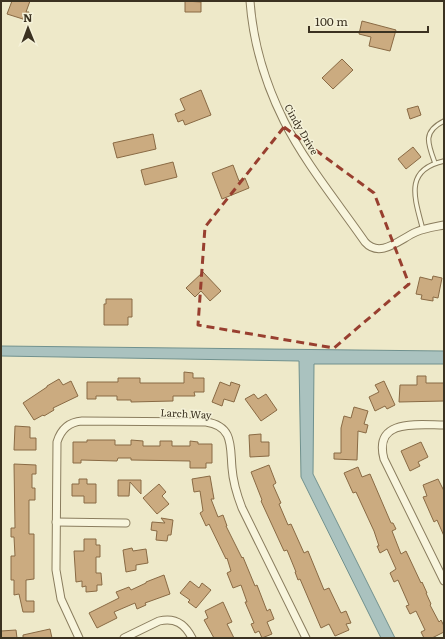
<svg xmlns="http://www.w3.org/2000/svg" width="445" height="639" font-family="Literata,serif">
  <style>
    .water { fill: #aac2bf; stroke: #70918e }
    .building { fill: #cbab80; stroke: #896a44 }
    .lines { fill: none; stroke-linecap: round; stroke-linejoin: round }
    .service-casing { stroke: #8a7d5e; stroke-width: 5.5 }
    .minor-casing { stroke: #8a7d5e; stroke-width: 9 }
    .service { stroke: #f8f5dd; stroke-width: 3.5 }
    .minor { stroke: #f8f5dd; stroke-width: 7 }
    .marked { fill: none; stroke: #983f2f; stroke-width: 3; stroke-dasharray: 8 5; stroke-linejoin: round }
    .labels { text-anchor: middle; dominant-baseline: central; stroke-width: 3; stroke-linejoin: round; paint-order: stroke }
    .street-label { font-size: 10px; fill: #3b3221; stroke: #f5f2d9 }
  </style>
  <rect width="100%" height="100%" fill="#eee9c9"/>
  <!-- water -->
  <polygon class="water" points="1,346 444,351 444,364 314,364 313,474 395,638 381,638 301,477 299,361 1,356"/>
  <!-- building -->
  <g class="building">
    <polygon points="12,1 30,1 26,12 29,12 26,20 7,14"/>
    <polygon points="185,1 201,2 201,12 185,12"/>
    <polygon points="362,21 396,30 390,51 369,46 371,37 359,34"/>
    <polygon points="342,59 353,70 333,89 322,78"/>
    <polygon points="201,90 211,115 185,125 183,120 178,122 175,114 185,110 180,99"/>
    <polygon points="418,106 421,115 410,119 407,109"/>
    <polygon points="153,134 156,149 117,158 113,143"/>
    <polygon points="413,147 421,157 406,169 398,159"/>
    <polygon points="173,162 177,177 145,185 141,170"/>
    <polygon points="233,165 239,181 245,178 249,188 222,199 212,173"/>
    <polygon points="203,272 221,291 210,301 201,291 195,297 186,288"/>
    <polygon points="433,276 442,278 438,298 433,297 433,301 421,299 422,295 416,294 420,277 432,280"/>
    <polygon points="106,299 132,299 132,317 128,317 128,325 104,325 104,304 106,304"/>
    <polygon points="184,372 193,373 193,378 204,378 204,392 194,392 195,396 173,396 173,401 131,402 131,400 117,400 117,396 96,396 96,399 87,399 87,382 118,382 118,378 140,378 140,383 184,383"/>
    <polygon points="417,376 426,376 426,383 444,383 444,401 399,402 400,385 417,385"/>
    <polygon points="59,379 63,385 71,381 78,396 53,408 54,410 44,416 43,415 34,420 23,403 47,387 47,386"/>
    <polygon points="384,381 395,405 387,409 385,406 375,411 369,397 379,392 375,385"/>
    <polygon points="220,382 230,386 231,382 240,385 234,402 224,399 222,406 212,402"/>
    <polygon points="254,394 258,399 266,394 277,410 261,421 245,399"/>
    <polygon points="354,407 368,411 364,424 368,425 366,433 358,431 357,460 334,459 334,453 341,453 341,428 344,416 351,418"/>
    <polygon points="15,426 30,427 30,438 36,438 36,450 14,450"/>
    <polygon points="261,434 261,442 269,442 269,456 250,457 249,435"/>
    <polygon points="87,440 115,440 115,445 131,445 131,440 143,441 143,446 160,446 160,441 172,441 172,446 190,446 190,441 198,442 198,444 212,444 212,463 206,463 206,468 190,468 190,461 131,460 131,458 118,458 117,461 81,460 81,463 73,463 73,442 87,442"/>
    <polygon points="421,442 428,457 418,462 420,466 410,471 401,451"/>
    <polygon points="14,464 36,465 36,474 32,474 32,488 35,488 35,500 29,500 29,534 34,534 34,579 26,580 26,601 34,601 34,612 23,612 19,594 14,595 14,580 11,580 11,556 15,556 14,537 11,537 11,528 15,528"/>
    <polygon points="269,465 276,483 273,485 281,503 279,504 288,525 291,524 304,553 308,551 324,590 329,588 341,613 346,611 351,623 346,624 349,630 335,636 329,624 321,628 300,579 298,580 295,572 296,572 287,550 284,551 261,501 262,500 251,472"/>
    <polygon points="358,467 362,477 370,474 391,523 393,523 396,529 392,531 401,554 406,551 421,583 422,582 427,593 426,593 431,604 430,605 439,622 441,620 444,626 444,632 432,638 424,638 421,632 425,630 416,611 410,614 406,606 409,605 398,580 394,582 390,573 396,569 387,549 380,553 377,546 379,546 374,531 356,492 353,493 344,473"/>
    <polygon points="210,476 214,499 211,499 218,517 223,515 227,526 226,526 242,558 243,557 255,586 257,585 267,611 270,609 274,619 267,622 272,634 262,638 259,631 255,633 251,624 254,623 245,602 247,602 241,585 233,588 227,573 231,571 227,558 226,559 209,524 206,526 200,513 203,511 200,491 194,492 192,479"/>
    <polygon points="79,479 87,479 87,484 96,484 96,503 84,503 84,496 72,496 72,484 79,484"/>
    <polygon points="438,479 444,491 444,536 437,520 434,522 423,497 427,496 423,485"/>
    <polygon points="118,480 141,480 141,494 130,482 129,496 118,496"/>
    <polygon points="159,484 166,492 162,496 169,504 157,514 143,498"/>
    <polygon points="161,518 173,520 171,535 168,535 167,541 156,540 157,531 151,530 152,522 165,523"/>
    <polygon points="84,539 96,539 96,545 100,545 100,557 96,557 96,573 101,573 102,585 97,585 97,591 86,592 86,586 82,587 82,581 76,582 74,551 84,551"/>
    <polygon points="132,548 133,551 146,549 148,563 136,565 136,570 126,572 123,550"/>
    <polygon points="164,575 170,594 145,603 146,605 137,609 135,603 114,612 117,618 97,628 89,613 119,598 116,592 129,587 131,590 146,583 146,582"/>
    <polygon points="190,581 199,588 202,583 211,590 196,608 188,602 190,600 180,593"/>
    <polygon points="223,602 232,622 227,624 234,638 214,638 204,620 208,618 205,611"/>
    <polygon points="50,629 52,638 23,638 23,635"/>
    <polygon points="16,630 17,638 1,638 1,631"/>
  </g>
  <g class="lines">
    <!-- service casing -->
    <g class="service-casing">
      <g id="service">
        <path d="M435 163C428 144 422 132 444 121"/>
        <path d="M423 230C415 199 403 170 444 161"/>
      </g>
    </g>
    <!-- minor casing -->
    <g class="minor-casing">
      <g id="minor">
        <path d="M250 1C253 42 265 83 284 121 305 163 338 203 365 242 380 259 400 239 416 232 425 228 434 227 444 225"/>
        <path d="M444 425C419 425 373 418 384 459L444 581"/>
        <polyline points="56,522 126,523"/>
        <path d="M79 638 61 599 56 570 57 442C61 429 69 422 82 421L206 422C234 426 230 447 232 468 233 482 237 495 242 508L306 638"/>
        <path d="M124 638 159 621C175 617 185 624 192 638"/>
      </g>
    </g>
    <!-- service -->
    <use href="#service" class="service"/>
    <!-- minor -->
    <use href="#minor" class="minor"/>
  </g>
  <!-- marked area -->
  <path class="marked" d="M284 127 374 193 409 284 334 348 198 325 205 227Z"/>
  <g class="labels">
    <!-- street labels -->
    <g class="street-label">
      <text transform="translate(302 129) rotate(60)">Cindy Drive</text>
      <text transform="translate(186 413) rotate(3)">Larch Way</text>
    </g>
  </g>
  <!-- border -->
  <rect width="445" height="639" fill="none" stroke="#3b3221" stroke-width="4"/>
  <!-- north arrow -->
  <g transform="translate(28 28) rotate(359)" stroke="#f5f2d9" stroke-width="3" paint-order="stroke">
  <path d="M0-3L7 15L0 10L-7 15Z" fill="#3b3221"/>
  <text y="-6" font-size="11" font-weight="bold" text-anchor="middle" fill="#3b3221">N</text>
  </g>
  <!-- scale -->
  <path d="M309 26v6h119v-6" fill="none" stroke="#3b3221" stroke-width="2"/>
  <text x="315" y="26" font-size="12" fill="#3b3221" stroke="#f5f2d9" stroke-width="3" paint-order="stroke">100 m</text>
</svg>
